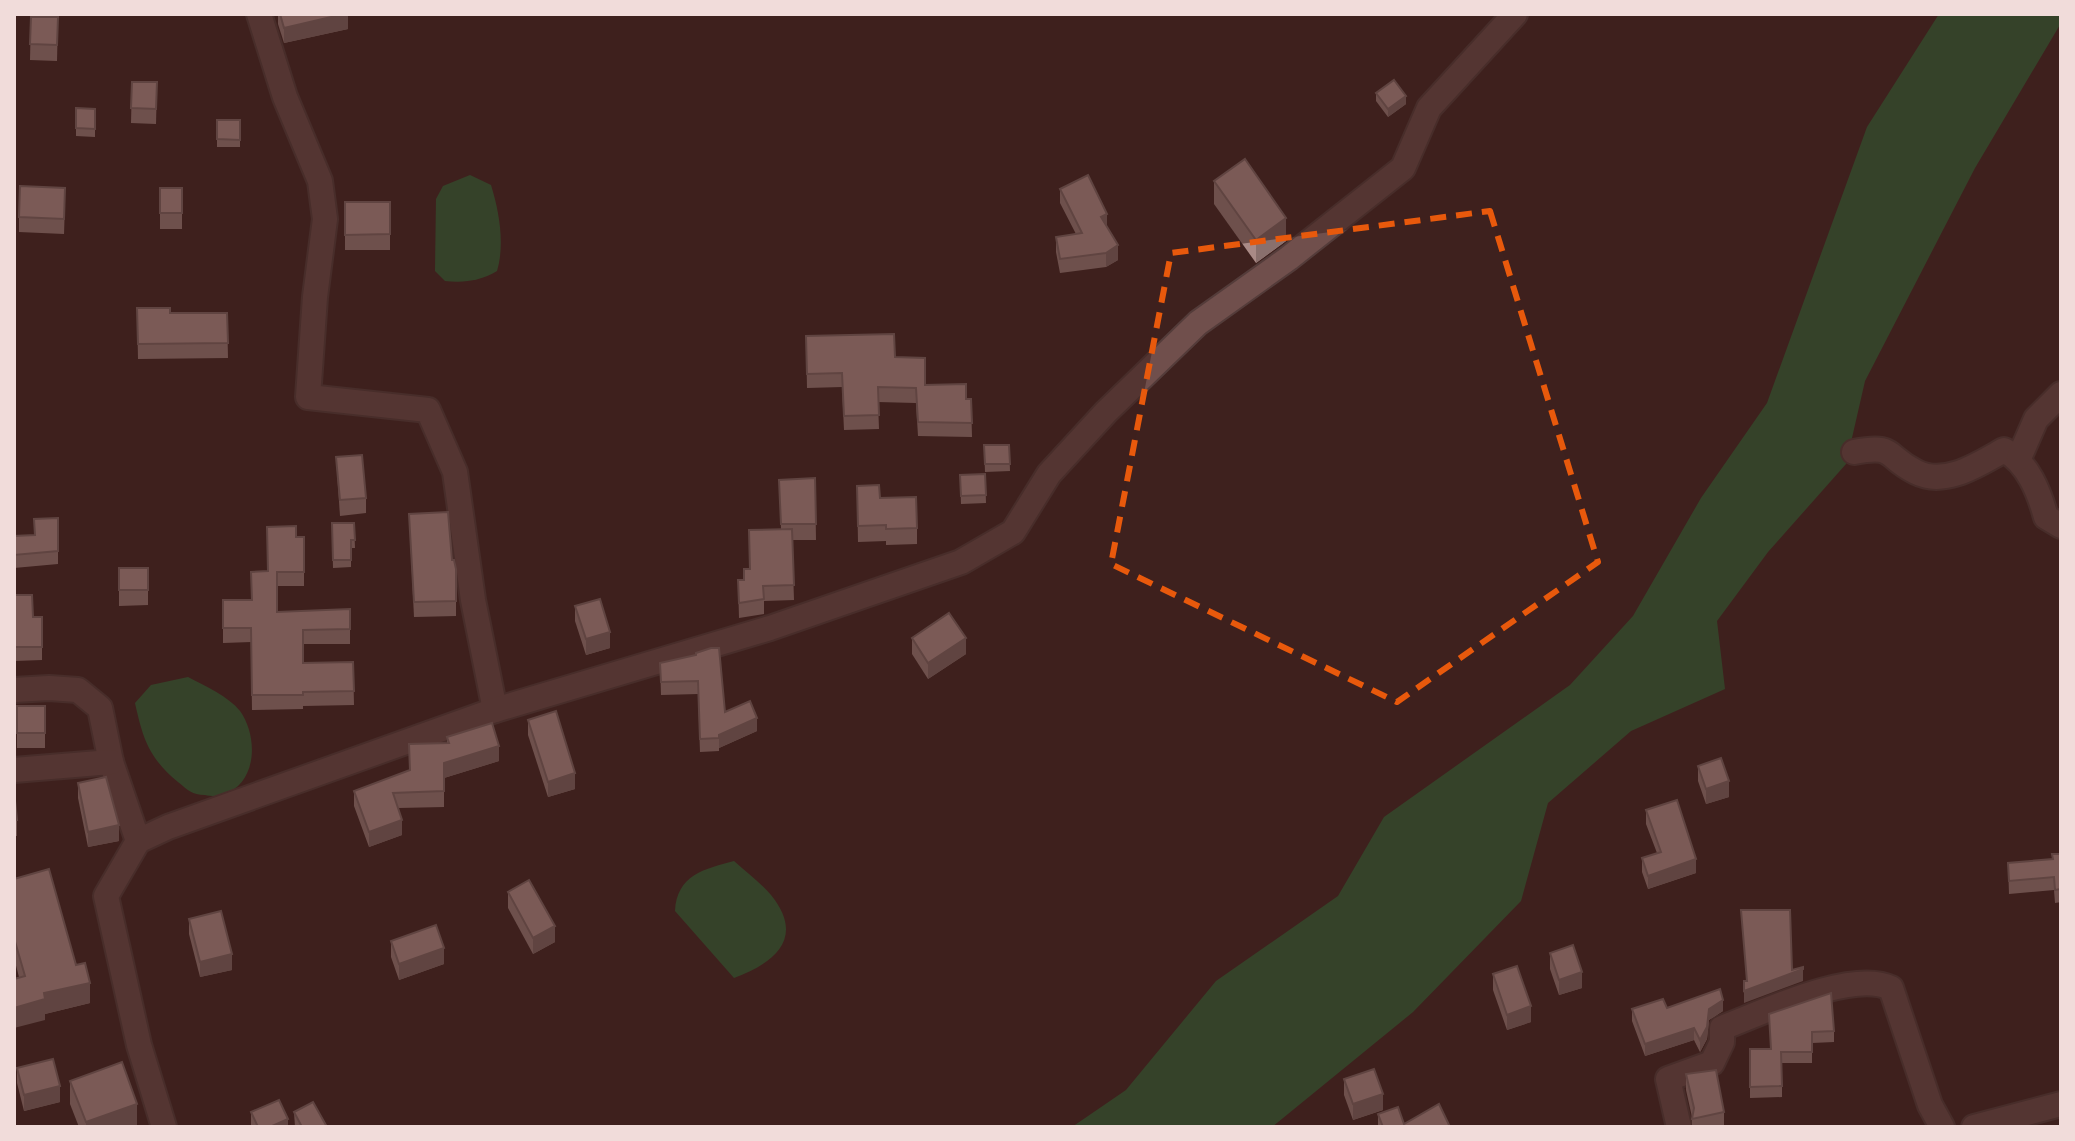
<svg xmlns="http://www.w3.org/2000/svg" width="2075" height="1141" font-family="'Roboto Condensed',sans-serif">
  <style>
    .water { fill: #2b6c38 }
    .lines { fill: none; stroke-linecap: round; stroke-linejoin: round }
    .minor-casing { stroke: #543c3a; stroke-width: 28 }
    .minor { stroke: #704f4c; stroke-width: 24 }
    .wall { fill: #a98a86 }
    .shaded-wall { fill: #8a706d }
    .building { fill: #c5a09c; stroke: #8a706d; stroke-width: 2 }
    .marked { fill: none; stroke: #e8590c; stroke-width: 6; stroke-dasharray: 16 10; stroke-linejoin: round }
  </style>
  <rect width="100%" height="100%" fill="#3e211e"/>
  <!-- water -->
  <g class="water">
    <polygon points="1939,14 2061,14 2061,23 1975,168 1865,381 1846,464 1768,552 1717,621 1725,689 1631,731 1548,803 1521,901 1413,1012 1272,1127 1072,1127 1126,1090 1216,981 1338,896 1384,817 1570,685 1633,616 1701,498 1767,403 1867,127"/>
    <path d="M470 175 491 185C499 211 505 244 497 271 480 281 464 283 445 281L435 271 436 199 443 186Z"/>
    <path d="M188 677C205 686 228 696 240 711 258 736 258 783 223 795 218 797 210 796 205 795 192 795 188 790 178 782 149 758 143 739 135 703L151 685Z"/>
    <path d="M734 861C746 872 761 883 771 895 806 938 774 963 734 978L675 911C677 875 704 869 734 861Z"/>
  </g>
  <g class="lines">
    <!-- minor casing -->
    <g class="minor-casing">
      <g id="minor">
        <polyline points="259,14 285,97 320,181 325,219 315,297 308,397 428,410 455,472 473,600 495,710"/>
        <path d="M1854 452C1896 444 1884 456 1916 472 1945 487 1979 464 2004 450 2028 463 2039 492 2046 517L2061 526"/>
        <polyline points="2019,458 2036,419 2061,394"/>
        <polyline points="14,690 49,688 78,690 100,708 111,762 138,841 168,827 495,710 770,628 961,562 1013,532 1049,474 1106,412 1198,323 1289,258 1403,168 1429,108 1515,14"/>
        <polyline points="14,770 111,762"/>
        <polyline points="138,841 106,896 139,1045 164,1127"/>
        <path d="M1679 1127 1668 1079 1712 1063 1722 1042V1028C1762 1013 1852 969 1891 988L1930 1105 1942 1127"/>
        <polyline points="1974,1127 2061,1104"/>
      </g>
    </g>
    <!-- minor -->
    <use href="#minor" class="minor"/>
  </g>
  <!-- wall -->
  <g class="wall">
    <polygon points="278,14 348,14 348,29 284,43 278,24"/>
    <polygon points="31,17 58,17 57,61 30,60"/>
    <polygon points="132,82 157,82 156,124 131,123"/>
    <polygon points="1376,93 1406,104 1388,117 1376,101"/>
    <polygon points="76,108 95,109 95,137 76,136"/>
    <rect x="217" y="120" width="23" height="27"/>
    <polygon points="1214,181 1286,241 1256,263 1214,204"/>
    <rect x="160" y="188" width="22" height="41"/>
    <polygon points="1060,189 1107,228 1118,260 1106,267 1060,273 1056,252 1056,237 1076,234 1060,203"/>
    <rect x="345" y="202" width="45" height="48"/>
    <polygon points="65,204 64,234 19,232 19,217"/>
    <polygon points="137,308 170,313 227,313 228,358 138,359"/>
    <polygon points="806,336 895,357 925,385 966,399 971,399 972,437 918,436 916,403 878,402 879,429 844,430 842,387 807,388"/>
    <polygon points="984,445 1009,445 1010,471 985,472"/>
    <polygon points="336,457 366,498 366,513 340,516"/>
    <polygon points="985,474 986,503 961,504 960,475"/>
    <polygon points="815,478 816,540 792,540 794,600 764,601 764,614 739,618 738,580 744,580 750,569 781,529 779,480"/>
    <polygon points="857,486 880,498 917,528 917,544 886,545 886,541 858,542"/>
    <polygon points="409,514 456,601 456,616 414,617"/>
    <polygon points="58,518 58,564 14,568 14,536 35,535"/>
    <polygon points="332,523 354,523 355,548 351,548 351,567 333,568"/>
    <polygon points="296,537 304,537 304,586 277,586 277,612 350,609 350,644 303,644 303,663 353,662 354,705 303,706 303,709 252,710 251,642 223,643 223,614 251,600"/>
    <polygon points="119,568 148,568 148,605 119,606"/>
    <polygon points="14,595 33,617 42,617 42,660 14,661"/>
    <polygon points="575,606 610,648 586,655 575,621"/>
    <polygon points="912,638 966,654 928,679 912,654"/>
    <polygon points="696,655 725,712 757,731 719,748 719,751 700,752 698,694 661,695 660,663"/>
    <rect x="17" y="706" width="28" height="42"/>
    <polygon points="528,720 575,789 548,797 528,735"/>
    <polygon points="447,737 499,761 444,778 444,807 398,808 402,835 369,847 354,806 354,791 410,770 447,743"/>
    <polygon points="1698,766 1729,797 1706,804 1698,781"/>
    <polygon points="78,783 119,841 88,847 78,798"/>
    <polygon points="14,791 17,820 17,836 14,836"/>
    <polygon points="1646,810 1696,873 1648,889 1642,872 1642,858 1657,853 1646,824"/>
    <polygon points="2061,854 2061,902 2055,903 2054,890 2009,894 2008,863 2052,859"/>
    <polygon points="14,879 76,965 90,1003 45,1014 45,1020 19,977 14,958"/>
    <polygon points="508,892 555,942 533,954 508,908"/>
    <polygon points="189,919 232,970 200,977 189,934"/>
    <polygon points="391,941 444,964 399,980 391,957"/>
    <polygon points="1550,953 1582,988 1559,995 1550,969"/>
    <polygon points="1493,974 1531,1022 1507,1030 1493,990"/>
    <polygon points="1667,1008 1723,1011 1709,1020 1707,1039 1700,1052 1694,1040 1645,1056 1632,1021 1632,1009"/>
    <polygon points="1769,1014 1834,1031 1834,1042 1812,1043 1812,1063 1782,1063 1782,1097 1750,1098 1750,1049 1771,1049"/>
    <polygon points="17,1068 60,1102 24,1111 17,1083"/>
    <polygon points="1686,1074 1724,1112 1724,1127 1692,1127 1692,1117 1686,1090"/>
    <polygon points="1344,1079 1383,1110 1353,1120 1344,1095"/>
    <polygon points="70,1081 137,1127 79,1127 70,1104"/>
    <polygon points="251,1112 288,1127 251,1127"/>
    <polygon points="294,1112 327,1127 295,1127"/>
    <polygon points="1378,1114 1404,1124 1450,1127 1378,1127"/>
  </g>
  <!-- shaded-wall -->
  <g class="shaded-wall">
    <polygon points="344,14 348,14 348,29 284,43 284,28"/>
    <polygon points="1406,96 1406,104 1388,117 1388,109"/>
    <polygon points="1107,214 1107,228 1101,217"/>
    <polygon points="1286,218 1286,241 1256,263 1256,240"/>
    <polygon points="1118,245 1118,260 1106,267 1106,253"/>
    <polygon points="610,632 610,648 586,655 586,639"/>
    <polygon points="966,638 966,654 928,679 928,663"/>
    <polygon points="757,718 757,731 719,748 719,735"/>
    <polygon points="499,746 499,761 444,778 444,763"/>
    <polygon points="575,773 575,789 548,797 548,782"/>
    <polygon points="1729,781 1729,797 1706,804 1706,789"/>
    <polygon points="402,820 402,835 369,847 369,832"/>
    <polygon points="119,825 119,841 88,847 88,832"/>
    <polygon points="1696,859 1696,873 1648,889 1648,876"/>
    <polygon points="555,926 555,942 533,954 533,938"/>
    <polygon points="444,948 444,964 399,980 399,964"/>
    <polygon points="232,954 232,970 200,977 200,962"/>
    <polygon points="1803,969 1803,981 1744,1003 1744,991"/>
    <polygon points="1582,972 1582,988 1559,995 1559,980"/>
    <polygon points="90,983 90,1003 45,1014 45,1020 14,1028 14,1008 44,993"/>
    <polygon points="1723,1000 1723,1011 1709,1020 1707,1039 1700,1052 1700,1040 1709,1009"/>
    <polygon points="1531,1006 1531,1022 1507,1030 1507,1015"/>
    <polygon points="1694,1028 1694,1040 1645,1056 1645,1044"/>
    <polygon points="60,1086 60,1102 24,1111 24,1095"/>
    <polygon points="1383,1094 1383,1110 1353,1120 1353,1104"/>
    <polygon points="137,1104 137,1127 86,1127 86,1122"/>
    <polygon points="288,1119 288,1127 270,1127"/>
  </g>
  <!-- building -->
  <g class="building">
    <polygon points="280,14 344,14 284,28"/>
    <polygon points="31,17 58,17 57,45 30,44"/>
    <polygon points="1394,80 1406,96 1388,109 1376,93"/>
    <polygon points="132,82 157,82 156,109 131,108"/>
    <polygon points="76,108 95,109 95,129 76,128"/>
    <polygon points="217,120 240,120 240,140 217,139"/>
    <polygon points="1245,159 1286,218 1256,240 1214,181"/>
    <polygon points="1088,175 1107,214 1101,217 1118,245 1106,253 1060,259 1056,237 1082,233 1060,189"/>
    <polygon points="20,186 65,188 64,219 19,217"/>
    <rect x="160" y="188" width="22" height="25"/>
    <polygon points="345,202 390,202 390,234 345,235"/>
    <polygon points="137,308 170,308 170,313 227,313 228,343 138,344"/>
    <polygon points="894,334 895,357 925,358 925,385 966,384 966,399 971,399 972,423 918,422 916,388 878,387 879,415 844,416 842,373 807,374 806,336"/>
    <polygon points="984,445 1009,445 1010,464 985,464"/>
    <polygon points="362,455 366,498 340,500 336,457"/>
    <polygon points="985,474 986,495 961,496 960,475"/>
    <polygon points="815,478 816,524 781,524 779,480"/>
    <polygon points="879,485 880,498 916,497 917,528 886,529 886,525 858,526 857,486"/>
    <polygon points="448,512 452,560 454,560 456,569 456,601 414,602 409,514"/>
    <polygon points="58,518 58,551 14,555 14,536 35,535 34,519"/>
    <polygon points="332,523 354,523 355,540 351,540 351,560 333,560"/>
    <polygon points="296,526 296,537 304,537 304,572 277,572 277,612 350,609 350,629 303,630 303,663 353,662 354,691 303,692 303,695 252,695 251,628 223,628 223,600 252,600 251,572 268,571 267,527"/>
    <polygon points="792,529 794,585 763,586 764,599 739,603 738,580 744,580 744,569 750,569 749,530"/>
    <rect x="119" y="568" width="29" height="22"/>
    <polygon points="14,595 32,595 33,617 42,617 42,647 14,647"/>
    <polygon points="600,599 610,632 586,639 575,606"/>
    <polygon points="949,613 966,638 928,663 912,638"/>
    <polygon points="711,648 719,648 725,712 750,701 757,718 719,735 719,738 700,739 698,681 661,682 660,663 696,655 696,653"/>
    <rect x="17" y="706" width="28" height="27"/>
    <polygon points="556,711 575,773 548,782 528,720"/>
    <polygon points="492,723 499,746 444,763 444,791 393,793 402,820 369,832 354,791 410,770 409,744 449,743 447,737"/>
    <polygon points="1721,758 1729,781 1706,789 1698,766"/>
    <polygon points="106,777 119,825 88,832 78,783"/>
    <polygon points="14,791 17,820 14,820"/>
    <polygon points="1677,800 1696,859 1648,876 1642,858 1661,852 1646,810"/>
    <polygon points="2052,854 2061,854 2061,889 2055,890 2054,877 2009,881 2008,863 2053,859"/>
    <polygon points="49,869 76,965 85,963 90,983 44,993 45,999 14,1008 14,979 25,976 14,938 14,879"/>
    <polygon points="529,880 555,926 533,938 508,892"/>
    <polygon points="1741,910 1790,910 1792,970 1803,967 1803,969 1744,991 1744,981 1747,981"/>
    <polygon points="221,911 232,954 200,962 189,919"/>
    <polygon points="436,925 444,948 399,964 391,941"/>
    <polygon points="1573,945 1582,972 1559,980 1550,953"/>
    <polygon points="1517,966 1531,1006 1507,1015 1493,974"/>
    <polygon points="1720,989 1723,1000 1709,1009 1707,1027 1700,1040 1694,1028 1645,1044 1632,1009 1663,999 1667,1008"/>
    <polygon points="1831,993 1834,1031 1812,1032 1812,1052 1781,1052 1782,1086 1750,1087 1750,1049 1771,1049 1769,1014"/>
    <polygon points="53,1059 60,1086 24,1095 17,1068"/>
    <polygon points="122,1062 137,1104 86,1122 70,1081"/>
    <polygon points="1374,1069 1383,1094 1353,1104 1344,1079"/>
    <polygon points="1716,1070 1724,1112 1692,1119 1694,1108 1686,1074"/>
    <polygon points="279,1100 288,1119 270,1127 258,1127 251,1112"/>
    <polygon points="313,1102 327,1127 302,1127 294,1112"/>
    <polygon points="1439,1104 1450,1127 1383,1127 1378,1114 1398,1107 1404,1124"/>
  </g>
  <!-- marked area -->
  <path d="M0 0H2075V1141H0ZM1490 211 1598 562 1397 702 1111 564 1171 253Z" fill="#3e211e" fill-opacity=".55" fill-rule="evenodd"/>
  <path class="marked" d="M1490 211 1598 562 1397 702 1111 564 1171 253Z"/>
  <!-- border -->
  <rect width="2075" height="1141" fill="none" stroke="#f1dcda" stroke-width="32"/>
</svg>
